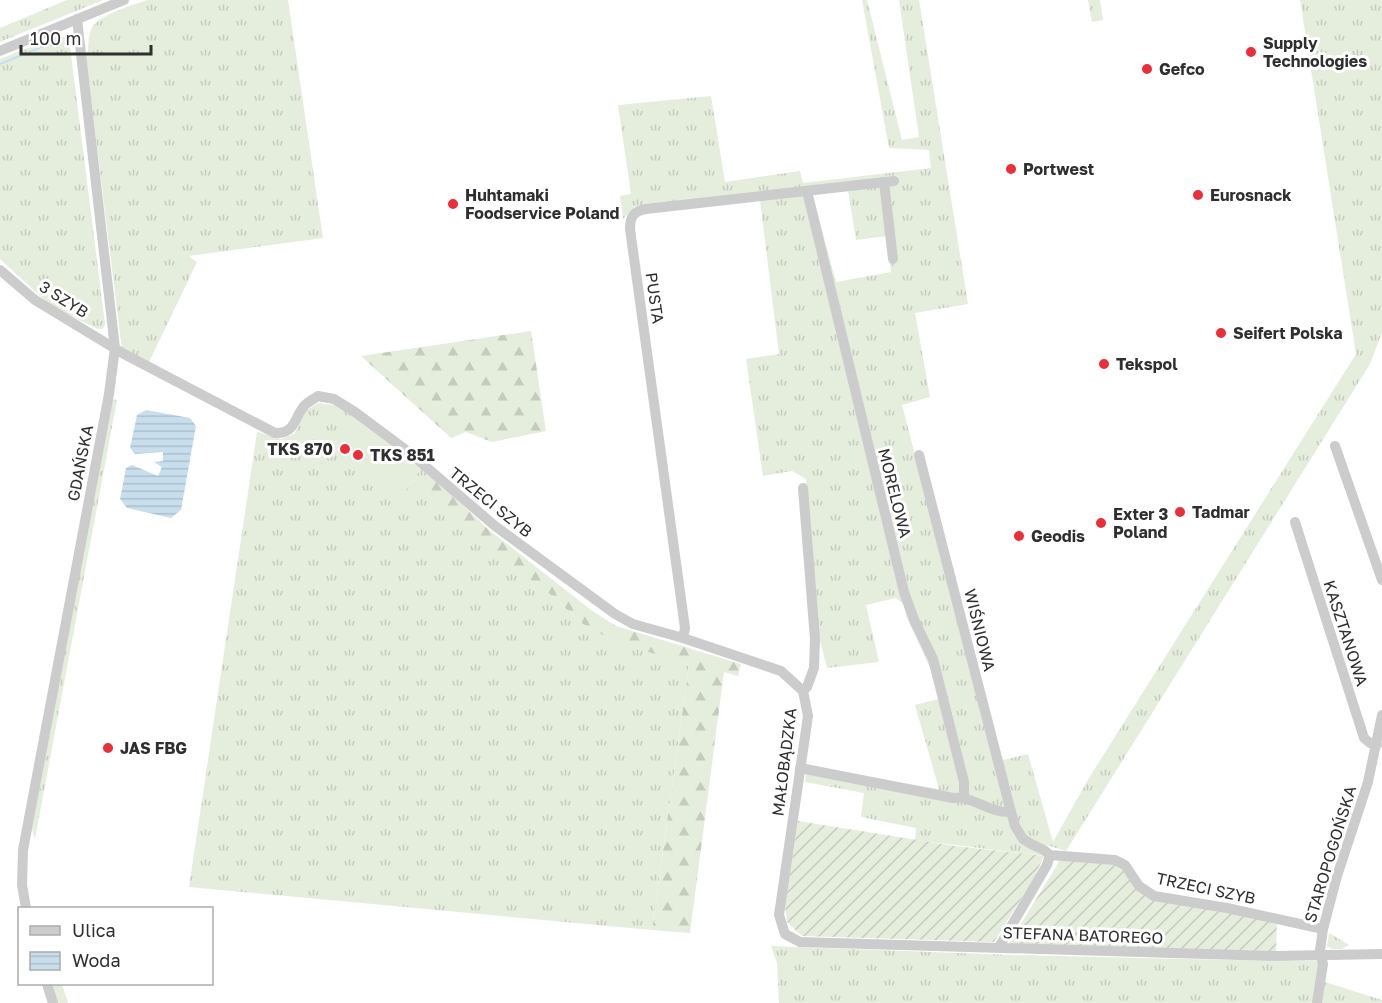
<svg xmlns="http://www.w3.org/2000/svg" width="1382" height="1003" font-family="'Golos Text',sans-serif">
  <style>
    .grass { fill: url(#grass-tufts); fill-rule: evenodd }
    .forest { fill: url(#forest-firs) }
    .park { fill: #e5eddd }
    .garden { fill: url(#garden-furrows) }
    .water { fill: url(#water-rules) }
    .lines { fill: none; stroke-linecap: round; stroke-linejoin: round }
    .stream { stroke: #c8deed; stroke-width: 2 }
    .minor { stroke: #ccc; stroke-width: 10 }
    .poi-dot { fill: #ea2e3a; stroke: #fff; stroke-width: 2 }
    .labels { text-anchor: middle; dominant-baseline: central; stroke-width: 6; stroke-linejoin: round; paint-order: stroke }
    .poi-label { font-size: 16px; font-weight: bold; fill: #2f2f2f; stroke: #fff; text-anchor: start }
    .street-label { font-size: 16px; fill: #2f2f2f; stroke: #fff }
  </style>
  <defs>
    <pattern id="grass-tufts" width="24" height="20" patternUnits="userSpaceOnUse" patternTransform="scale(1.5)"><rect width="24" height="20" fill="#e5eddd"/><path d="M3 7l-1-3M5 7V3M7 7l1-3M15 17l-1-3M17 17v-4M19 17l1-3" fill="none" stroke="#c5ccbe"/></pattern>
    <pattern id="forest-firs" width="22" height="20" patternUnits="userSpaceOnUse" patternTransform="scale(1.5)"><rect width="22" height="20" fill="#e5eddd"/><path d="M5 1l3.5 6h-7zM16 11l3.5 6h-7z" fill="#c5ccbe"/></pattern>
    <pattern id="garden-furrows" width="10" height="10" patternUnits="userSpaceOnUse" patternTransform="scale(1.5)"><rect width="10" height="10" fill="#e5eddd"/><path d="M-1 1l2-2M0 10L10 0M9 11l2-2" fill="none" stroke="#c5ccbe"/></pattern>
    <pattern id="water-rules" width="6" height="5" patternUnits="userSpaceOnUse" patternTransform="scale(1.5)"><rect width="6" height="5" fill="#c8deed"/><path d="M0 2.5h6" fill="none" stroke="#acbfcc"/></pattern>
  </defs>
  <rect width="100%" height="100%" fill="#fff"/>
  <!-- grass -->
  <g class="grass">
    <polygon points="67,0 103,0 0,42 0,28"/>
    <path d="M147 0H288L323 238 189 256 197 262 149 362 122 350 86 57C90 47 87 39 91 30 96 15 132 6 147 0Z"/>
    <path d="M862 0H867L902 140 919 137 899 0H919L968 304 915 313 930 397 902 405 995 762 1028 754 1053 842 1089 778 1356 354 1300 0H1382V332L1370 364 1066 851 1046 845 1044 856 915 840 916 828 861 817 864 793 805 782 807 766 939 789 915 705 939 699 931 670 906 616 904 605 896 598 866 605 879 662 827 668 819 637 806 502V479L792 471 763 476 746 359 779 354 759 192 635 206 623 219 620 196 631 194 618 105 711 96 725 182 800 171 803 183 931 168 929 150 889 148ZM848 190 856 240 887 236 891 272 836 282 812 193Z"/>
    <polygon points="1088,0 1100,0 1103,20 1092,22"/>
    <polygon points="56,37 66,37 70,47 105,324 103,329 98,329 52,307 0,259 0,59"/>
    <polygon points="112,399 117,400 35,839 32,829"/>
    <polygon points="318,403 334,405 360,419 337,447 356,456 400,499 421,468 436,480 425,493 514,567 543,588 583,624 615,641 689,665 652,930 189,887 257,432 281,439 294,434 307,410"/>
    <polygon points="1329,933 1349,945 1342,949 1331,949 1327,946"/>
    <polygon points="771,946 1012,955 1277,961 1314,961 1326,959 1322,981 1382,1000 1382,1003 779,1003 777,963"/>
    <polygon points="52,984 62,984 68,1003 57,1003"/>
  </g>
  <!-- forest -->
  <g class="forest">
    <polygon points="531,331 546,431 492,442 466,432 451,438 361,356"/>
    <polygon points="436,480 488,529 591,610 616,626 741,664 738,676 724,672 690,933 652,930 689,665 614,641 583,624 543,588 481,546 424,493"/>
  </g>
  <!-- park -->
  <polygon class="park" points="360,419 421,468 400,499 356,456 337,447"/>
  <!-- garden -->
  <g class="garden">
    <polygon points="798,821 955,846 1044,856 1033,880 994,942 802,936 787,922 785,906"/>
    <polygon points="1062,857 1122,862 1154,896 1277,918 1276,951 1006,948"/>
  </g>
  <!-- water -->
  <polygon class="water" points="146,410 190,418 196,426 181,510 171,518 127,508 120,499 126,468 132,465 158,476 162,467 154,462 163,461 163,452 135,454 130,448 137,415"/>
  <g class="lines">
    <!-- stream -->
    <polyline class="stream" points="0,64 56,41"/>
    <!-- minor -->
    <g class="minor">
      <polyline points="0,51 124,0"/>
      <polyline points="884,182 893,259"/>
      <polyline points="807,191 904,592 915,622 933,659 964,782 964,797"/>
      <path d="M0 270 35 300 124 354 275 433C296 434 294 417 305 405 309 401 314 399 318 396L334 399 355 412 410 453 495 526 615 614 633 624 683 638 781 671 803 691 808 716 779 915 785 934 800 942 1276 956 1382 954"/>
      <polyline points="1335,446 1382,580"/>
      <polyline points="919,455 1011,812 1015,826 1023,839 1033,845 1044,850 1050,855 1115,860 1125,865 1139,886 1154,896 1227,908 1323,929"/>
      <polyline points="803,488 815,639 814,668 807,687 803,691"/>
      <polyline points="1295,522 1364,738 1370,743 1377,745"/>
      <path d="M683 638 685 628 630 229C630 216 634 211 646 209L894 181"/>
      <path d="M800 768 953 798C974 796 988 813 1011 812"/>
      <polyline points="26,908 22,885 23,850 109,394 115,348 77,19"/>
      <polyline points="999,947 1047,865 1050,855"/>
      <polyline points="47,984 53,1003"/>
      <polyline points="1317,1003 1323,964 1320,950 1323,929 1337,876 1368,782 1382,715"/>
    </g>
  </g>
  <!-- markers -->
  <g class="poi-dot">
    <circle cx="1251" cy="52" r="6"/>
    <circle cx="1147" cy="69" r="6"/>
    <circle cx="1011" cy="169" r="6"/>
    <circle cx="1198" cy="195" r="6"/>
    <circle cx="453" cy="204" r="6"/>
    <circle cx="1221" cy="333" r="6"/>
    <circle cx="1104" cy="364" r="6"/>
    <circle cx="345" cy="449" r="6"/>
    <circle cx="358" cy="455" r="6"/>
    <circle cx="1180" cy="512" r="6"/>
    <circle cx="1101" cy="523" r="6"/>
    <circle cx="1019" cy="536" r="6"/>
    <circle cx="108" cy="748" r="6"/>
  </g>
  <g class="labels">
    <!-- poi labels -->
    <g class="poi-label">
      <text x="1263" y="43">Supply<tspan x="1263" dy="18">Technologies</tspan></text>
      <text x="1159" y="69">Gefco</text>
      <text x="1023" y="169">Portwest</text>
      <text x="465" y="195">Huhtamaki<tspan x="465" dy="18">Foodservice Poland</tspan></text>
      <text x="1210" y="195">Eurosnack</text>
      <text x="1233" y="333">Seifert Polska</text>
      <text x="1116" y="364">Tekspol</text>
      <text x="333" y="449" text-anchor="end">TKS 870</text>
      <text x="370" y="455">TKS 851</text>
      <text x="1192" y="512">Tadmar</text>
      <text x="1113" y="514">Exter 3<tspan x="1113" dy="18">Poland</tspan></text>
      <text x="1031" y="536">Geodis</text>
      <text x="120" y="748">JAS FBG</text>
    </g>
    <!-- street labels -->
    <g class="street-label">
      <text transform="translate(655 298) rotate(82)">PUSTA</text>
      <text transform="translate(64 299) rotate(32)">3 SZYB</text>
      <text transform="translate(80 463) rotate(-79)">GDAŃSKA</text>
      <text transform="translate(895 493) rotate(76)">MORELOWA</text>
      <text transform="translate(491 502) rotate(39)">TRZECI SZYB</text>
      <text transform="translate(980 630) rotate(76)">WIŚNIOWA</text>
      <text transform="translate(1346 633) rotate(72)">KASZTANOWA</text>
      <text transform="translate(784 762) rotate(-83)">MAŁOBĄDZKA</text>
      <text transform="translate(1330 854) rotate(-73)">STAROPOGOŃSKA</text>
      <text transform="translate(1206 888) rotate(12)">TRZECI SZYB</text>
      <text transform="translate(1083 935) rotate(2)">STEFANA BATOREGO</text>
    </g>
  </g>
  <!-- legend -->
  <rect x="18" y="907" width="195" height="78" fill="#ffffff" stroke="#acacac" stroke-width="1.5"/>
  <rect x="30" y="926" width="30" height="9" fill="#cccccc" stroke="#acacac" stroke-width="1.5"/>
  <text x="72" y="937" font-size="18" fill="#2f2f2f">Ulica</text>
  <rect x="30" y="952" width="30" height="18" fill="url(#water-rules)" stroke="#acacac" stroke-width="1.5"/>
  <text x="72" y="967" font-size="18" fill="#2f2f2f">Woda</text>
  <!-- scale -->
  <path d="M21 45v9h130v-9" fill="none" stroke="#2f2f2f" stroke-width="3"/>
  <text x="30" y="45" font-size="18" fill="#2f2f2f" stroke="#ffffff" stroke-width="4.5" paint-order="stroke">100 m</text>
</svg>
